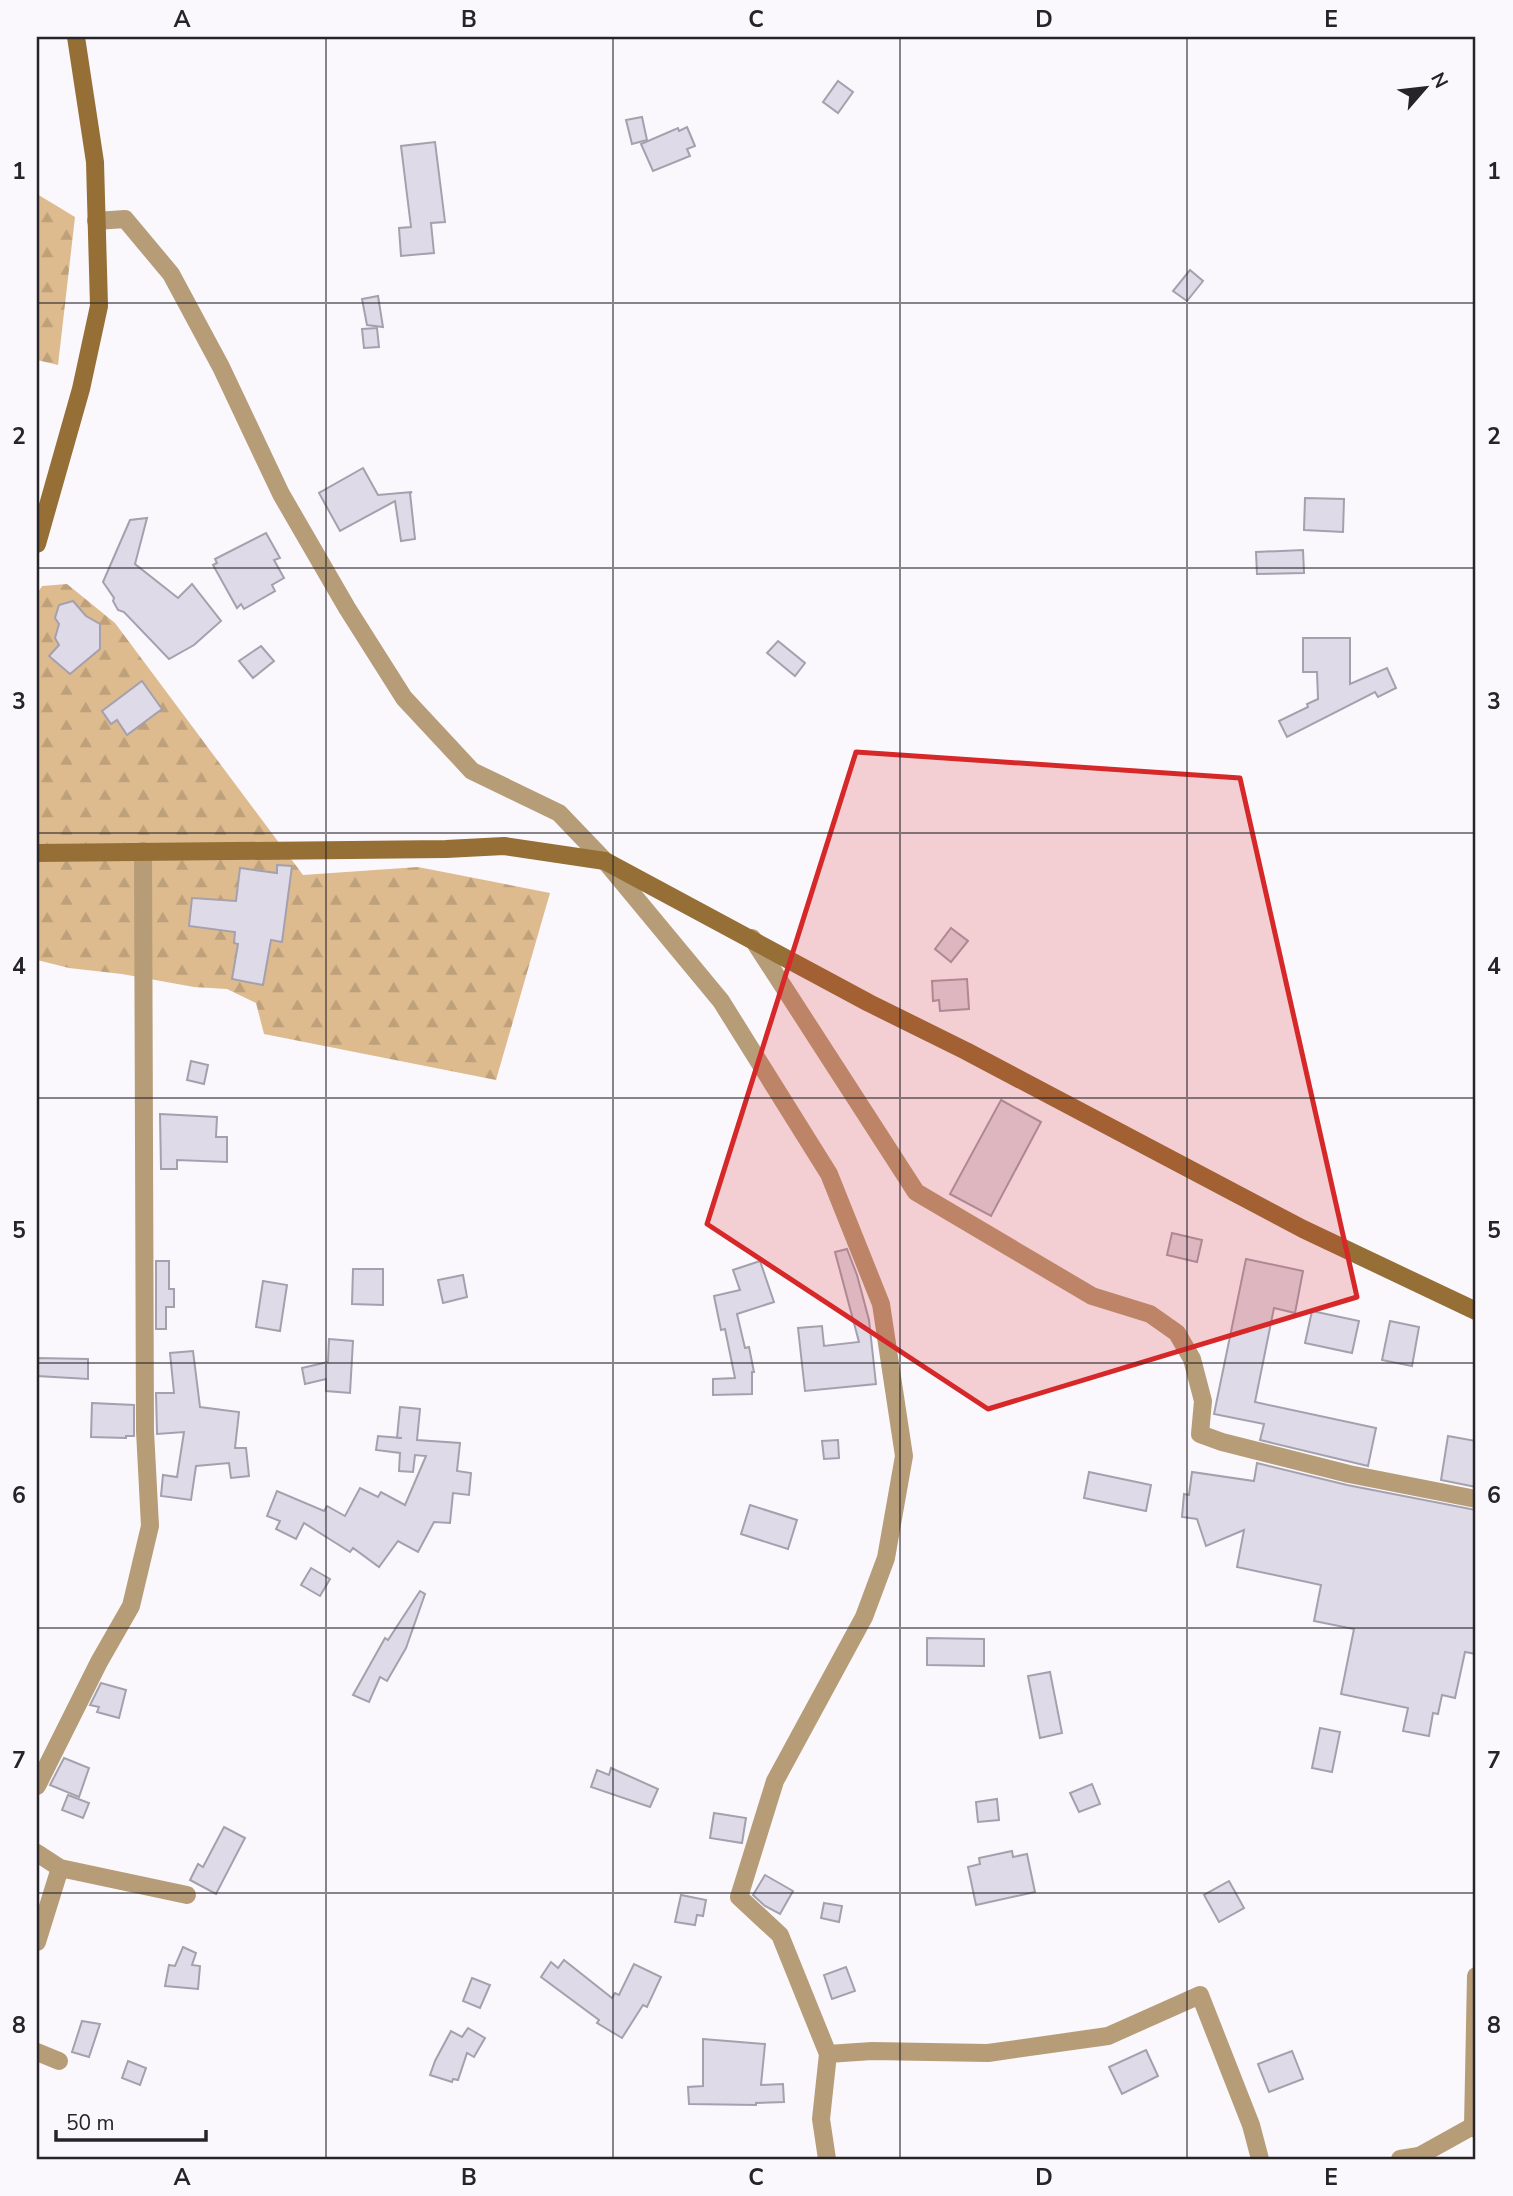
<svg xmlns="http://www.w3.org/2000/svg" width="1513" height="2196" font-family="'Nunito Sans',sans-serif">
  <style>
    .forest { fill: url(#forest-firs) }
    .building { fill: #dfdae7; stroke: #a5a0ad; stroke-width: 2 }
    .lines { fill: none; stroke-linecap: round; stroke-linejoin: round }
    .street { stroke: #b79c78; stroke-width: 18 }
    .secondary { stroke: #966f36; stroke-width: 18 }
    .marked { fill: #d62828; fill-opacity: 0.2; stroke: #d62828; stroke-width: 5; stroke-linejoin: round }
    .grid { fill: none; stroke: #262429; stroke-width: 2; stroke-opacity: 0.55 }
    .neatline { fill: none; stroke: #262429; stroke-width: 2.5 }
    .grid-label { font-size: 23px; text-anchor: middle; font-weight: bold; fill: #262429 }
  </style>
  <defs>
    <pattern id="forest-firs" width="22" height="20" patternUnits="userSpaceOnUse" patternTransform="scale(1.75)"><rect width="22" height="20" fill="#ddbb8e"/><path d="M5 1l3.5 6h-7zM16 11l3.5 6h-7z" fill="#bea17a"/></pattern>
  </defs>
  <rect width="100%" height="100%" fill="#faf8fd"/>
  <!-- forest -->
  <g class="forest">
    <polygon points="37,194 75,217 58,365 37,360"/>
    <polygon points="67,584 115,623 303,875 418,867 550,893 496,1080 264,1034 256,1003 227,989 194,987 122,974 69,968 37,960 37,594 42,586"/>
  </g>
  <!-- building -->
  <g class="building">
    <polygon points="838,81 853,92 838,113 823,102"/>
    <polygon points="642,117 647,140 632,144 626,120"/>
    <polygon points="687,127 695,146 687,149 690,156 653,171 641,144 678,128 679,131"/>
    <polygon points="435,142 445,222 431,223 434,253 401,256 399,228 411,227 401,146"/>
    <polygon points="1190,270 1203,281 1187,301 1173,291"/>
    <polygon points="378,296 383,327 367,325 362,299"/>
    <polygon points="377,328 379,347 364,348 362,329"/>
    <polygon points="363,468 378,495 412,492 410,493 415,539 401,541 395,501 340,531 319,493"/>
    <polygon points="1305,498 1344,499 1343,532 1304,530"/>
    <polygon points="147,518 135,564 178,598 192,584 221,621 194,645 169,659 124,612 118,610 113,601 114,598 103,582 130,520"/>
    <polygon points="266,533 280,558 274,560 284,578 272,585 275,591 244,609 241,604 237,608 213,565 217,563 215,559"/>
    <polygon points="1303,550 1304,573 1257,574 1256,552"/>
    <polygon points="73,601 86,616 100,624 100,649 70,674 49,656 59,645 55,638 59,624 55,618 59,605"/>
    <polygon points="1303,638 1350,638 1350,684 1387,668 1396,688 1378,697 1375,692 1287,737 1279,721 1308,707 1307,704 1318,699 1317,672 1303,672"/>
    <polygon points="778,641 805,663 795,676 767,653"/>
    <polygon points="261,646 274,661 253,678 239,661"/>
    <polygon points="142,681 162,709 127,735 117,720 111,724 102,711"/>
    <polygon points="277,865 292,866 282,942 271,940 263,985 232,979 238,944 234,943 235,932 189,926 192,898 236,901 240,868 277,873"/>
    <polygon points="951,928 968,941 951,962 935,949"/>
    <polygon points="967,979 969,1009 940,1011 939,1000 933,1001 932,981"/>
    <polygon points="191,1061 208,1065 204,1084 187,1080"/>
    <polygon points="1001,1100 1041,1122 991,1216 950,1194"/>
    <polygon points="160,1114 217,1117 216,1137 227,1137 227,1162 177,1160 177,1169 161,1169"/>
    <polygon points="1172,1233 1202,1240 1197,1262 1167,1255"/>
    <polygon points="847,1249 857,1275 869,1320 876,1384 805,1391 798,1328 822,1326 824,1346 859,1342 835,1252"/>
    <polygon points="1246,1259 1303,1271 1295,1313 1274,1308 1255,1402 1376,1428 1368,1466 1260,1440 1264,1424 1214,1414"/>
    <polygon points="156,1261 169,1261 169,1289 174,1289 174,1307 166,1307 166,1329 156,1329"/>
    <polygon points="760,1261 774,1302 737,1314 745,1348 749,1347 754,1372 752,1372 752,1394 713,1395 713,1379 735,1378 725,1329 721,1330 714,1296 740,1290 733,1270"/>
    <polygon points="353,1269 383,1269 383,1305 352,1304"/>
    <polygon points="463,1275 467,1297 443,1303 438,1280"/>
    <polygon points="263,1281 287,1285 280,1331 256,1327"/>
    <polygon points="1312,1311 1359,1321 1352,1353 1305,1343"/>
    <polygon points="1390,1321 1419,1327 1412,1366 1382,1360"/>
    <polygon points="329,1339 353,1341 350,1393 326,1391 326,1379 305,1384 302,1368 328,1362"/>
    <polygon points="193,1351 200,1407 239,1412 235,1448 246,1448 249,1476 231,1478 229,1463 196,1466 191,1500 161,1496 163,1475 177,1477 184,1432 157,1434 156,1393 174,1393 170,1353"/>
    <polygon points="37,1358 88,1359 88,1379 37,1376"/>
    <polygon points="92,1403 134,1405 134,1436 126,1436 126,1438 91,1437"/>
    <polygon points="400,1407 420,1409 417,1440 460,1443 457,1471 471,1473 469,1495 453,1493 450,1523 434,1522 418,1552 398,1541 379,1567 353,1548 350,1552 304,1523 296,1539 276,1529 280,1521 267,1516 277,1491 324,1511 327,1506 345,1516 360,1488 378,1497 381,1492 405,1505 426,1456 415,1455 413,1472 399,1471 400,1453 376,1450 378,1436 402,1438 397,1438"/>
    <polygon points="1448,1436 1476,1441 1476,1487 1441,1480"/>
    <polygon points="838,1440 839,1458 824,1459 822,1441"/>
    <polygon points="1257,1463 1347,1485 1476,1510 1476,1654 1465,1652 1455,1698 1442,1695 1438,1714 1433,1713 1429,1736 1403,1731 1408,1708 1341,1694 1354,1629 1314,1621 1321,1585 1237,1567 1244,1530 1206,1546 1197,1519 1182,1517 1184,1494 1189,1495 1192,1472 1254,1481"/>
    <polygon points="1089,1472 1151,1485 1146,1511 1084,1498"/>
    <polygon points="750,1505 797,1520 788,1549 741,1534"/>
    <polygon points="311,1568 330,1579 320,1596 301,1585"/>
    <polygon points="420,1591 425,1594 406,1648 387,1681 380,1677 369,1702 353,1695 385,1638 388,1640"/>
    <polygon points="927,1638 984,1639 984,1666 927,1665"/>
    <polygon points="1050,1672 1062,1733 1040,1738 1028,1676"/>
    <polygon points="101,1683 126,1690 119,1718 97,1712 99,1707 90,1705"/>
    <polygon points="1320,1728 1340,1732 1332,1772 1312,1768"/>
    <polygon points="64,1758 89,1768 79,1797 50,1785"/>
    <polygon points="611,1768 658,1789 650,1807 591,1787 597,1770 609,1775"/>
    <polygon points="1092,1784 1100,1804 1079,1812 1070,1793"/>
    <polygon points="68,1795 89,1803 83,1818 62,1810"/>
    <polygon points="997,1799 999,1820 978,1822 976,1802"/>
    <polygon points="714,1813 746,1818 742,1843 710,1838"/>
    <polygon points="224,1827 245,1838 216,1894 190,1880 198,1864 203,1867"/>
    <polygon points="1012,1851 1013,1857 1027,1854 1035,1892 976,1905 968,1867 980,1864 979,1858"/>
    <polygon points="765,1875 793,1891 780,1914 765,1906 753,1895"/>
    <polygon points="1229,1881 1244,1908 1219,1922 1204,1895"/>
    <polygon points="681,1895 706,1900 703,1916 697,1915 695,1925 675,1922"/>
    <polygon points="824,1903 842,1906 839,1922 821,1918"/>
    <polygon points="183,1947 196,1953 192,1965 200,1966 198,1989 165,1986 169,1965 175,1966"/>
    <polygon points="564,1960 612,1998 615,1993 619,1995 634,1964 661,1977 647,2007 643,2005 622,2038 597,2023 599,2020 541,1977 551,1962 558,1968"/>
    <polygon points="846,1967 855,1991 832,1999 824,1975"/>
    <polygon points="472,1978 490,1985 480,2008 463,2001"/>
    <polygon points="82,2021 100,2024 89,2057 72,2052"/>
    <polygon points="468,2028 485,2038 474,2057 467,2053 458,2080 453,2079 452,2082 430,2075 435,2061 451,2031 462,2037"/>
    <polygon points="703,2039 765,2044 761,2085 783,2084 784,2102 756,2103 756,2105 689,2104 688,2087 703,2086"/>
    <polygon points="1146,2050 1158,2076 1122,2094 1109,2067"/>
    <polygon points="1292,2051 1303,2079 1269,2092 1258,2064"/>
    <polygon points="128,2061 146,2068 140,2085 122,2078"/>
  </g>
  <g class="lines">
    <!-- street -->
    <g class="street">
      <polyline points="96,221 125,219 171,274 221,367 281,494 347,608 404,698 472,771 559,813 605,861 721,1001 829,1174 881,1304 904,1456 886,1558 864,1617 775,1781 739,1897 780,1935 828,2054 821,2119 827,2159"/>
      <polyline points="752,938 916,1192 1092,1296 1150,1314 1177,1333 1192,1359 1203,1401 1200,1434 1222,1442 1349,1474 1476,1499"/>
      <polyline points="37,1786 99,1662 131,1606 150,1526 145,1431 143,851"/>
      <polyline points="37,1853 60,1868 187,1895"/>
      <polyline points="37,1942 60,1868"/>
      <polyline points="37,2052 59,2061"/>
      <polyline points="828,2054 872,2051 988,2053 1108,2036 1200,1995 1251,2125 1260,2159"/>
      <polyline points="1473,2126 1476,1976"/>
      <polyline points="1419,2156 1473,2126 1476,2129"/>
      <polyline points="1400,2159 1419,2156 1424,2159"/>
    </g>
    <!-- secondary -->
    <g class="secondary">
      <polyline points="37,544 81,389 99,306 95,162 76,37"/>
      <polyline points="37,853 446,849 504,846 605,861 869,1003 966,1051 1303,1229 1476,1311"/>
    </g>
  </g>
  <!-- marked area -->
  <path class="marked" d="M856 752 1240 778 1357 1297 988 1409 707 1224Z"/>
  <!-- grid -->
  <path class="grid" d="M326 37V2159M613 37V2159M900 37V2159M1187 37V2159M37 303H1476M37 568H1476M37 833H1476M37 1098H1476M37 1363H1476M37 1628H1476M37 1893H1476"/>
  <!-- border -->
  <rect width="1513" height="2196" fill="none" stroke="#faf8fd" stroke-width="77"/>
  <!-- north arrow -->
  <g transform="translate(1425 88) rotate(62)" stroke="#faf8fd" stroke-width="5" paint-order="stroke">
  <path d="M0-5L12 26L0 18L-12 26Z" fill="#262429"/>
  <text y="-10" font-size="19" font-weight="bold" text-anchor="middle" fill="#262429">N</text>
  </g>
  <!-- scale -->
  <path d="M56 2130v10h150v-10" fill="none" stroke="#262429" stroke-width="3.5"/>
  <text x="66" y="2130" font-size="21" fill="#262429" stroke="#faf8fd" stroke-width="5" paint-order="stroke">50 m</text>
  <rect x="38" y="38" width="1436" height="2120" class="neatline"/>
  <g class="grid-label">
    <text x="182" y="27">A</text>
    <text x="469" y="27">B</text>
    <text x="756" y="27">C</text>
    <text x="1044" y="27">D</text>
    <text x="1331" y="27">E</text>
    <text x="19" y="179">1</text>
    <text x="1494" y="179">1</text>
    <text x="19" y="444">2</text>
    <text x="1494" y="444">2</text>
    <text x="19" y="709">3</text>
    <text x="1494" y="709">3</text>
    <text x="19" y="974">4</text>
    <text x="1494" y="974">4</text>
    <text x="19" y="1238">5</text>
    <text x="1494" y="1238">5</text>
    <text x="19" y="1503">6</text>
    <text x="1494" y="1503">6</text>
    <text x="19" y="1768">7</text>
    <text x="1494" y="1768">7</text>
    <text x="19" y="2033">8</text>
    <text x="1494" y="2033">8</text>
    <text x="182" y="2185">A</text>
    <text x="469" y="2185">B</text>
    <text x="756" y="2185">C</text>
    <text x="1044" y="2185">D</text>
    <text x="1331" y="2185">E</text>
  </g>
</svg>
